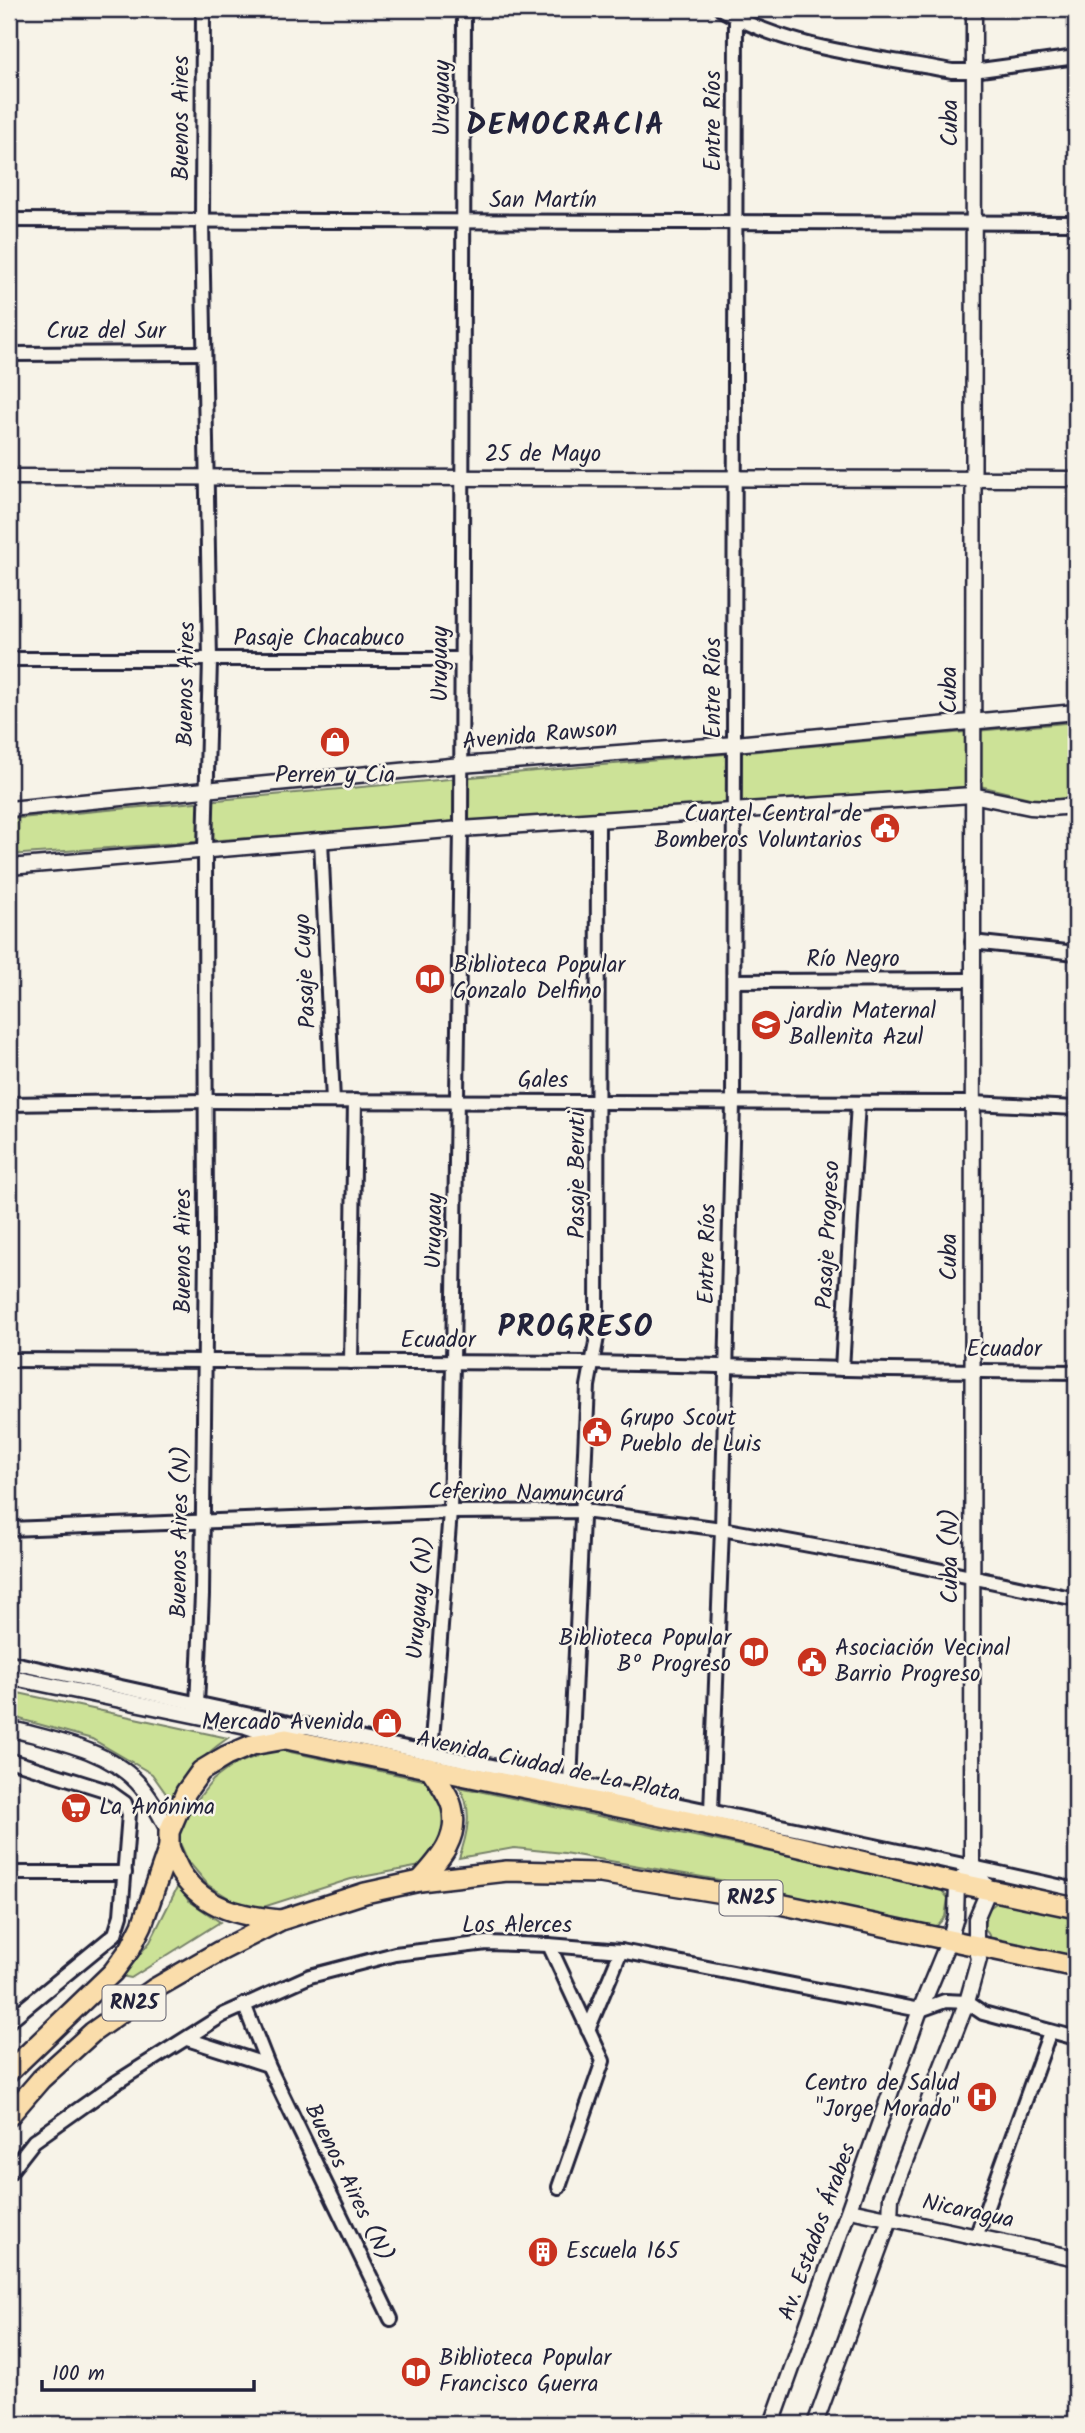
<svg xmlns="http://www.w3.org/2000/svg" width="1085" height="2433" font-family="Kalam,sans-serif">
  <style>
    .green { fill: #cce297; stroke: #778269; stroke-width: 2 }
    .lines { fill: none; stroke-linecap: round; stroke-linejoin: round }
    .minor-casing { stroke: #22223b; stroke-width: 18 }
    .tertiary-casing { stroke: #22223b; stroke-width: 19 }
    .trunk-casing { stroke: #22223b; stroke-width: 24 }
    .minor { stroke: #f7f3e8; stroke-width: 12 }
    .tertiary { stroke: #f7f3e8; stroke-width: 14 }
    .trunk { stroke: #faddab; stroke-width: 19 }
    .labels { text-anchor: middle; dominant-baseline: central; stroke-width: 5; stroke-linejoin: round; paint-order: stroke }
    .shield { fill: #f7f3e8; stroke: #62616f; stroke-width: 2 }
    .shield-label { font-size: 21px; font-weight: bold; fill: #22223b }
    .street-label { font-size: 23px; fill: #22223b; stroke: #f7f3e8 }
    .poi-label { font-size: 23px; fill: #22223b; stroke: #f7f3e8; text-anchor: start }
    .district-label { font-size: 30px; font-weight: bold; letter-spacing: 2px; fill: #22223b; stroke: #f7f3e8 }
  </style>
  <rect width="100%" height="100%" fill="#f7f3e8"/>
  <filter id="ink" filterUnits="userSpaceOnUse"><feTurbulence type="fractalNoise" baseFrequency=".0143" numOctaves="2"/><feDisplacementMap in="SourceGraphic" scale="14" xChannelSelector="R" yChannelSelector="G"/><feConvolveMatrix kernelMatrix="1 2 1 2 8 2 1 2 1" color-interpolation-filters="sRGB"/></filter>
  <g filter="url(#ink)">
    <!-- green -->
    <g class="green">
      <polygon points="1076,722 1076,797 1042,801 980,786 9,855 9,819"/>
      <path d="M9 1691 228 1738C199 1758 188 1772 172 1802L152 1774 92 1739 9 1716Z"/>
      <path d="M276 1749 428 1781C457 1814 449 1831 426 1865L351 1879 257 1909 237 1903 208 1885 188 1861 179 1841V1831L193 1805 213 1780 233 1765Z"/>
      <path d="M459 1787 939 1887 948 1898 945 1917 935 1928 731 1882 564 1853 514 1848 459 1858C467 1836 474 1809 459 1787Z"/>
      <polygon points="179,1884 188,1900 220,1922 131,1978 121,1976 150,1942"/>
      <polygon points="1000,1900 1076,1916 1076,1959 992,1940 984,1927 987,1910"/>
    </g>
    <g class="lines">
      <!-- minor casing -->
      <g class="minor-casing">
        <g id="minor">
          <path d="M721 9C788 50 875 56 952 71H973L1076 57"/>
          <polyline points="9,220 1076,223"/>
          <polyline points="9,354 204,353"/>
          <polyline points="9,659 462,659"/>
          <polyline points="321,840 333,1101"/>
          <polyline points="972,942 1076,953"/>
          <polyline points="734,981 972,980"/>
          <polyline points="9,1104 206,1101 972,1103 1076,1108"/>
          <polyline points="9,1360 592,1363 889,1370 1076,1372"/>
          <polyline points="351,1362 355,1101"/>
          <polyline points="842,1369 858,1103"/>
          <polyline points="9,1529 450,1512 584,1511 722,1529 885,1559 1076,1599"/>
          <path d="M9 1662C364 1743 721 1810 1076 1890"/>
          <polyline points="197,1705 202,1595 206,1249 205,849 210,660 202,221 203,9"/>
          <polyline points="431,1753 450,1512 453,1362 461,829 464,9"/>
          <polyline points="9,1760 108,1791 125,1803 129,1814 121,1915 115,1934 9,2021"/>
          <polyline points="570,1783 588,1386 597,1337 598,819"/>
          <polyline points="711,1811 722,1529 733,1103 736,9"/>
          <polyline points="9,1873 125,1873"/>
          <polyline points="549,1945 603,2061 559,2187"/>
          <polyline points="244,2004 268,2065 391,2319"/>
          <polyline points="588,2030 621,1951"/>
          <polyline points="187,2039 268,2065"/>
          <polyline points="9,2173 34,2141 117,2082 223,2015 310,1976 395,1954 487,1943 549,1945 621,1951 920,2010 945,2001 967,2002 983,2013 1076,2038"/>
          <polyline points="976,2237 1050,2032"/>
        </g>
      </g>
      <!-- tertiary casing -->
      <g class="tertiary-casing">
        <g id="tertiary">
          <polyline points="9,477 1076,479"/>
          <polyline points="9,809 461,765 735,744 1076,712"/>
          <polyline points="9,867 461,829 972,795 1030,807 1049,808 1076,806"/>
          <polyline points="9,1677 246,1726 285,1739"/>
          <polyline points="260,1726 308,1726"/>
          <path d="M9 1728C51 1740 105 1748 137 1782 151 1797 160 1815 169 1832"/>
          <polyline points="972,1867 974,9"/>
          <polyline points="850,2210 1076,2258"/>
          <polyline points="772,2424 920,2010 949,1940 956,1917 957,1883 972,1867"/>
          <polyline points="815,2424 890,2219 891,2197 967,2002 979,1959 976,1946 976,1919 989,1889 972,1867"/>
        </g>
      </g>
      <!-- trunk casing -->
      <g class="trunk-casing">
        <g id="trunk">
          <path d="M169 1847C173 1856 177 1868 183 1876 206 1909 242 1916 279 1920"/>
          <path d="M420 1881C439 1860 460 1838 452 1807 449 1794 437 1780 430 1768"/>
          <polyline points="9,2072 113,1972 130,1949 142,1925 169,1847 169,1832 186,1792 201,1771 226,1756 252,1745 286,1739 687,1821 957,1883 1076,1908"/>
          <polyline points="9,2116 41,2079 93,2032 154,1989 220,1951 281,1920 365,1893 420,1881 507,1871 600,1873 747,1897 1076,1967"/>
        </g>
      </g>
      <!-- minor -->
      <use href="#minor" class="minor"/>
      <!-- tertiary -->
      <use href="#tertiary" class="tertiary"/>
      <!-- trunk -->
      <use href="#trunk" class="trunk"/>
    </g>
  </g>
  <!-- icons -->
  <defs>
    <g id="shop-disc" transform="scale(1.575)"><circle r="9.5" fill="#c8321e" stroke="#f7f3e8"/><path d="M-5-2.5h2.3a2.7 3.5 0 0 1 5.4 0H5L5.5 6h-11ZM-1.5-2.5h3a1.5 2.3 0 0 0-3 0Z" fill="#fff"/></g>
    <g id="civic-disc" transform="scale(1.575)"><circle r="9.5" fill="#c8321e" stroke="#f7f3e8"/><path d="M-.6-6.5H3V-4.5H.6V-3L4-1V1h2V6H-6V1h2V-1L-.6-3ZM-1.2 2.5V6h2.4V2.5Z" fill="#fff"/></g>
    <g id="library-disc" transform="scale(1.575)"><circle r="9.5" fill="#c8321e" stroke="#f7f3e8"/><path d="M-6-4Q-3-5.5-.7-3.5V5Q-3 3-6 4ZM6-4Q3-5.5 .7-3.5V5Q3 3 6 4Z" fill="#fff"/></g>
    <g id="school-disc" transform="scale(1.575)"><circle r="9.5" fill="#c8321e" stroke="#f7f3e8"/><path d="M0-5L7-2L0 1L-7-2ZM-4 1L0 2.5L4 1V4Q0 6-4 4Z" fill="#fff"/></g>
    <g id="supermarket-disc" transform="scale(1.575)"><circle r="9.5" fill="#c8321e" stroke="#f7f3e8"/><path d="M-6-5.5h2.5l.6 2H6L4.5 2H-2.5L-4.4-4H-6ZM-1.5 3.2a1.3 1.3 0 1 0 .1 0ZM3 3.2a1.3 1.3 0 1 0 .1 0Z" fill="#fff"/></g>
    <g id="hospital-disc" transform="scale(1.575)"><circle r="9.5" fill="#c8321e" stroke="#f7f3e8"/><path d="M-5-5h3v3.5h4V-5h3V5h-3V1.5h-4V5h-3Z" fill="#fff"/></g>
    <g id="building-disc" transform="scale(1.575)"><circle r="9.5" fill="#c8321e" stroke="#f7f3e8"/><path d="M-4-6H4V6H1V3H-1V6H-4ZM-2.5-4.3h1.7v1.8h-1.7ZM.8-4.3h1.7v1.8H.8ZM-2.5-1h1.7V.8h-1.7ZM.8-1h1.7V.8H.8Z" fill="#fff"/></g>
  </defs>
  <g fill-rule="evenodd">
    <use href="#shop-disc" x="335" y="742"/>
    <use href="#civic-disc" x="885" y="828"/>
    <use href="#library-disc" x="430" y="979"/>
    <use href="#school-disc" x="766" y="1025"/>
    <use href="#civic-disc" x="597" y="1432"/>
    <use href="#library-disc" x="754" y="1652"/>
    <use href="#civic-disc" x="812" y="1662"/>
    <use href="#shop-disc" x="387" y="1723"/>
    <use href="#supermarket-disc" x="76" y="1808"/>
    <use href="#hospital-disc" x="982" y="2097"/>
    <use href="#building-disc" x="543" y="2252"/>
    <use href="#library-disc" x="416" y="2372"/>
  </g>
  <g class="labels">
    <!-- shield labels -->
    <g class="shield">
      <rect x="719.5" y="1880.5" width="63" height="35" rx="5"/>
      <rect x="102.5" y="1985.5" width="63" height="35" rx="5"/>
    </g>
    <g class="shield-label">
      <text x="751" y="1898">RN25</text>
      <text x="134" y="2003">RN25</text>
    </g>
    <!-- street labels -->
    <g class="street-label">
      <text transform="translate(443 98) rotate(-90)">Uruguay</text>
      <text transform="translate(182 118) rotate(-90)">Buenos Aires</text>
      <text transform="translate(714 121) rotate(-90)">Entre Ríos</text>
      <text transform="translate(951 123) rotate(-90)">Cuba</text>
      <text x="543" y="201">San Martín</text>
      <text x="106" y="332">Cruz del Sur</text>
      <text x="543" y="455">25 de Mayo</text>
      <text x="319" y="639">Pasaje Chacabuco</text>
      <text transform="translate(441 664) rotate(-90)">Uruguay</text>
      <text transform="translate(187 684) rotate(-89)">Buenos Aires</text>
      <text transform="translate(714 688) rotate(-90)">Entre Ríos</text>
      <text transform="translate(950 690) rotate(-90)">Cuba</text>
      <text transform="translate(540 736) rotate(-5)">Avenida Rawson</text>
      <text x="853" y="960">Río Negro</text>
      <text transform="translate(306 971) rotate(-93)">Pasaje Cuyo</text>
      <text x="543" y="1081">Gales</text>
      <text transform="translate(578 1175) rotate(-90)">Pasaje Beruti</text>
      <text transform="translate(435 1231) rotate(-89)">Uruguay</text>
      <text transform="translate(829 1235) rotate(-87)">Pasaje Progreso</text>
      <text transform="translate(184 1251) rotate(-90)">Buenos Aires</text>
      <text transform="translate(708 1254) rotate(-89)">Entre Ríos</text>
      <text transform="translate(950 1257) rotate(-90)">Cuba</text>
      <text x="438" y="1341">Ecuador</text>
      <text x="1004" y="1350">Ecuador</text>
      <text transform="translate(526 1494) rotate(1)">Ceferino Namuncurá</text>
      <text transform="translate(181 1532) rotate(-89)">Buenos Aires (N)</text>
      <text transform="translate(951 1556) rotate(-90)">Cuba (N)</text>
      <text transform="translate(421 1598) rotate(-85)">Uruguay (N)</text>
      <text transform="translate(548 1767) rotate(12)">Avenida Ciudad de La Plata</text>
      <text x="517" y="1926">Los Alerces</text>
      <text transform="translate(348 2183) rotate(64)">Buenos Aires (N)</text>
      <text transform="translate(968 2212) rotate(12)">Nicaragua</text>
      <text transform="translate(818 2232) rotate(-70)">Av. Estados Árabes</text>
    </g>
    <!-- poi labels -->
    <g class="poi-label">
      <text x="335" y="776" text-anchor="middle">Perren y Cia</text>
      <text x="862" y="815" text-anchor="end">Cuartel Central de<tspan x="862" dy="26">Bomberos Voluntarios</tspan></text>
      <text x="453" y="966">Biblioteca Popular<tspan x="453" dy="26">Gonzalo Delfino</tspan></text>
      <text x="789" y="1012">jardin Maternal<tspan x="789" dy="26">Ballenita Azul</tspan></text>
      <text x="620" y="1419">Grupo Scout<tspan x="620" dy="26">Pueblo de Luis</tspan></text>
      <text x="731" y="1639" text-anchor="end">Biblioteca Popular<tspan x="731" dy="26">Bº Progreso</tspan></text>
      <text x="835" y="1649">Asociación Vecinal<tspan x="835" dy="26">Barrio Progreso</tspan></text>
      <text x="364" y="1723" text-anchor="end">Mercado Avenida</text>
      <text x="99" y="1808">La Anónima</text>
      <text x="959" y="2084" text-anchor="end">Centro de Salud<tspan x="959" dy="26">"Jorge Morado"</tspan></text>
      <text x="566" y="2252">Escuela 165</text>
      <text x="439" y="2359">Biblioteca Popular<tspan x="439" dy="26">Francisco Guerra</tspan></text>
    </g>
    <!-- district labels -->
    <g class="district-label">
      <text x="566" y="126">DEMOCRACIA</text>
      <text x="576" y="1328">PROGRESO</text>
    </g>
  </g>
  <!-- margin -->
  <rect width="1085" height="2433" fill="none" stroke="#f7f3e8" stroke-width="35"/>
  <rect x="18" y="18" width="1050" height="2398" fill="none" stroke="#22223b" stroke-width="2.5" filter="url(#ink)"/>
  <!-- scale -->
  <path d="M42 2380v10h212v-10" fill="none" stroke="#22223b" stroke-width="3.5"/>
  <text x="52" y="2380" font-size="21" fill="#22223b" stroke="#f7f3e8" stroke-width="5" paint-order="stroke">100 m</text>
</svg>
